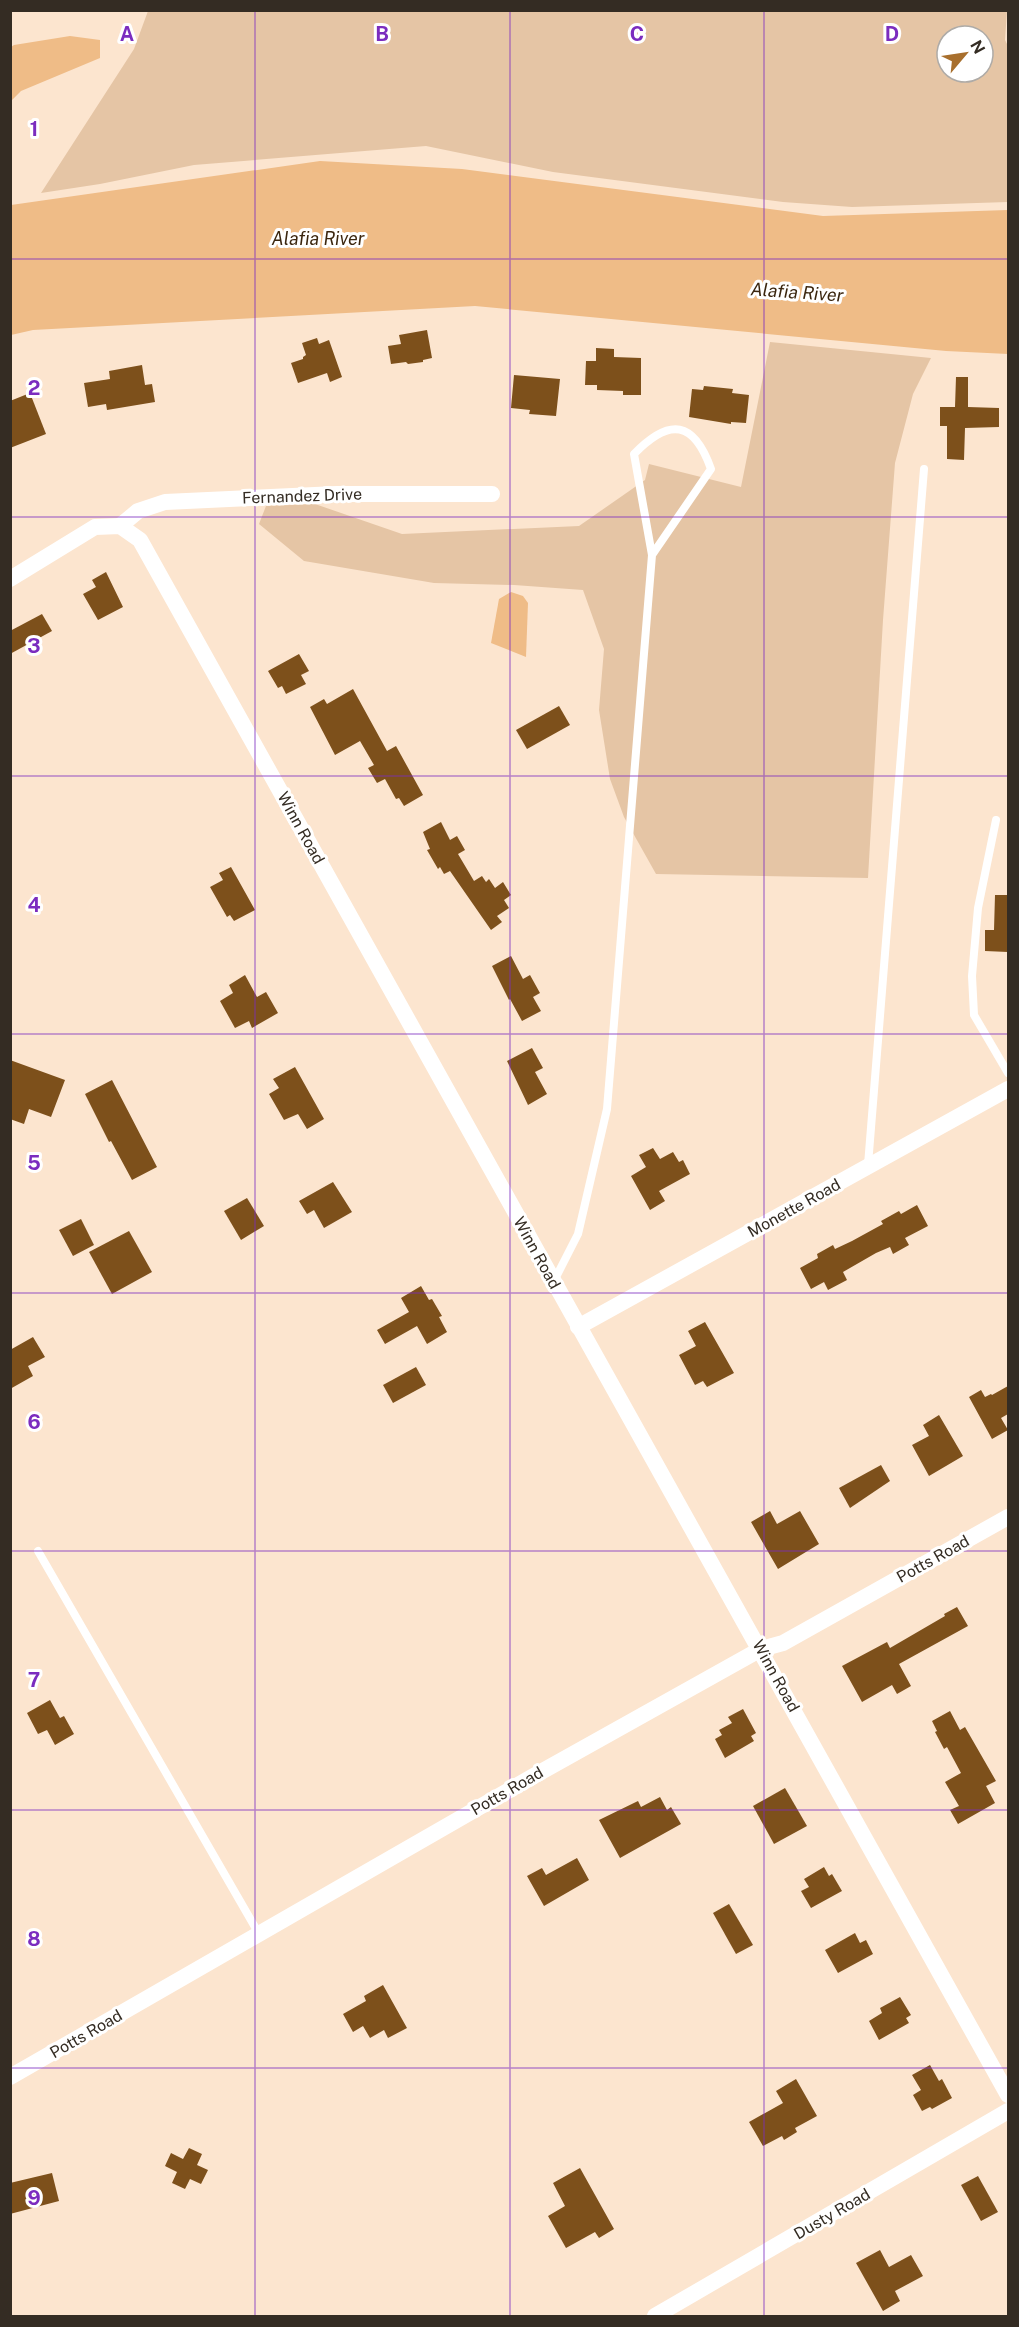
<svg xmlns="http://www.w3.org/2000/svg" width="1019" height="2327" font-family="'Public Sans',sans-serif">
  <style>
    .green { fill: #e5c5a5; fill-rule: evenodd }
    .water { fill: #efbc87 }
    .building { fill: #7d501b }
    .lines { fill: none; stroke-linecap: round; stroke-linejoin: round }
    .service { stroke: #fff; stroke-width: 8 }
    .minor { stroke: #fff; stroke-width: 16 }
    .grid { fill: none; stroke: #7b2cbf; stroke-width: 1.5; stroke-opacity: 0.55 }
    .labels { text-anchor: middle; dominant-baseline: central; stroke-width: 6; stroke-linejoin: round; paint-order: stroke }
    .street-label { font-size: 16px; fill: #342c23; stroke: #fff }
    .water-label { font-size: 18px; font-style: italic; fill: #3b260f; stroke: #fff }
    .grid-label { font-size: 20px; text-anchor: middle; font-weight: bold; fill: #7b2cbf; stroke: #fff; stroke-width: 6; stroke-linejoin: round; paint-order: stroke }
  </style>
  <rect width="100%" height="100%" fill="#fce5cf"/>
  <!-- green -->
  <g class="green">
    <path d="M148 11H1007L1005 40 1008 46V202L852 207 783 202 553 172 426 146 194 165 100 184 41 193 134 49ZM947 36H983V72H947Z"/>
    <polygon points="770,342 931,358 913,394 895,463 883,620 868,878 656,874 624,817 610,779 599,710 604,649 583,590 514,585 434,583 304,561 259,524 266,506 315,504 402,534 579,526 645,480 649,464 741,487"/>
  </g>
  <!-- water -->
  <g class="water">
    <polygon points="70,36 100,40 100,58 21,91 11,101 11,47 14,45"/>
    <polygon points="320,161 462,169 823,216 1008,210 1008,354 946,351 475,306 33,330 11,335 11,205"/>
    <polygon points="511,592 523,596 528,603 526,657 491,643 499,599"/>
  </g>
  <!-- building -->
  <g class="building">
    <polygon points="427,330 432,358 423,360 423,362 408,364 406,362 391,364 388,346 401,344 399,335"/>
    <polygon points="317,338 319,344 329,340 342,377 330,382 327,373 298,383 291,363 303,359 303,357 306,355 302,343"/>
    <polygon points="596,348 614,349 614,357 641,358 641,395 623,395 623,391 597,390 597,385 585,385 586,361 596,361"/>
    <polygon points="142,365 145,385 152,384 155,402 107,410 106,404 88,407 84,383 110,379 109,371"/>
    <polygon points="514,375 560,379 556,416 529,414 530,410 511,408"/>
    <polygon points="956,377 968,377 968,407 999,408 999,427 965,428 964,460 947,459 947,426 940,426 940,407 955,407"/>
    <polygon points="704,386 733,389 732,393 749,395 746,423 731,422 731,424 689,417 692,389 703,390"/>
    <polygon points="30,393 46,434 10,448 10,401"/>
    <polygon points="106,572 123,607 98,620 83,594 96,587 92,580"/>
    <polygon points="42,614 52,631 10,654 10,631"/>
    <polygon points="299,654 309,671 301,675 306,684 286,694 282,686 278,688 268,671"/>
    <polygon points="353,689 387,751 396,746 423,795 404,806 399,798 396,799 385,779 377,783 368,768 374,765 360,741 335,755 310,707 324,699 327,704"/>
    <polygon points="559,706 570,725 527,749 516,730"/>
    <polygon points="441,822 450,840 457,836 465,850 458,854 474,881 482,876 486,882 489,879 495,888 503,882 511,895 504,900 509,908 497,916 502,922 491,930 450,871 444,874 440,867 438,869 427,850 430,849 423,832"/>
    <polygon points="231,867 255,910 234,921 230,915 227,917 210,887 223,880 219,873"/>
    <polygon points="995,895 1008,895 1008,952 985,951 985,930 994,930"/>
    <polygon points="511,956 523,979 530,975 540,993 533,997 541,1011 522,1021 510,999 509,1000 492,966"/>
    <polygon points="245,975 257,997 266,992 278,1013 252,1028 249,1021 235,1028 220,1001 233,993 229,985"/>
    <polygon points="532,1048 543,1068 535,1072 547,1094 528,1105 507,1061"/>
    <polygon points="10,1060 65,1080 51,1117 29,1109 24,1124 10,1119"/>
    <polygon points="295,1067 324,1119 307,1129 298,1114 284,1120 269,1094 279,1088 273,1079"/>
    <polygon points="112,1080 157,1167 132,1180 111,1141 109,1142 85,1094"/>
    <polygon points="653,1148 660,1159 673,1152 679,1162 683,1160 690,1174 659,1191 665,1201 650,1210 631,1176 646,1167 639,1155"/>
    <polygon points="333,1182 352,1212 324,1228 314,1210 307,1214 299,1201"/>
    <polygon points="247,1198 264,1226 241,1240 224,1211"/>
    <polygon points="917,1205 928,1226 905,1238 909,1245 893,1254 890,1247 876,1253 843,1272 847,1280 828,1290 824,1282 811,1289 800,1268 818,1258 817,1254 833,1245 835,1249 852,1241 883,1224 881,1221 899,1211 901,1214"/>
    <polygon points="81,1219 94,1245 73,1256 59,1230"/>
    <polygon points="129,1231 152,1272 112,1294 89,1252"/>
    <polygon points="421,1286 429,1300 432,1299 442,1316 439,1317 447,1332 427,1344 417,1326 385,1344 377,1330 409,1312 401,1298"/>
    <polygon points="705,1322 734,1373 707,1387 703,1381 695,1385 679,1355 696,1346 688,1331"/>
    <polygon points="33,1337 45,1357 28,1366 33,1376 10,1389 10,1350"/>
    <polygon points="416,1367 426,1385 393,1403 383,1385"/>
    <polygon points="1008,1386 1008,1414 1001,1418 1008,1430 992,1439 969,1397 981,1390 985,1397 991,1394 992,1395"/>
    <polygon points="939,1415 963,1456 929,1476 912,1445 929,1436 923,1425"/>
    <polygon points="881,1465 890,1481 850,1508 839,1488"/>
    <polygon points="770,1511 777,1524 800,1511 819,1544 778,1569 751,1522"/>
    <polygon points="957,1607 968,1626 899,1664 911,1686 897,1694 892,1685 862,1702 842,1666 887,1642 890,1648 945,1616 944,1614"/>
    <polygon points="50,1700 60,1718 64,1716 74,1734 55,1745 47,1730 38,1734 27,1713"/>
    <polygon points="743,1709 756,1733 751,1736 754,1741 725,1758 715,1739 722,1735 719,1730 732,1723 728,1717"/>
    <polygon points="950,1711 960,1730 965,1727 996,1781 986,1786 995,1803 958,1824 950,1810 959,1806 945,1782 961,1773 947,1747 944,1749 935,1732 937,1731 932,1721"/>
    <polygon points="785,1788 807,1826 774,1844 753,1806"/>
    <polygon points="660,1797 667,1810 671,1807 681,1824 620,1858 599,1820 638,1801 641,1807"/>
    <polygon points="577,1858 589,1880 544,1906 527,1876 542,1868 546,1875"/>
    <polygon points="824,1867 829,1876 832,1874 842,1891 811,1908 801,1891 809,1887 804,1879"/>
    <polygon points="729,1904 753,1945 736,1954 713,1913"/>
    <polygon points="855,1933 860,1943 866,1940 873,1954 838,1973 825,1950"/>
    <polygon points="383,1985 407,2028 388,2038 384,2030 370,2038 363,2026 353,2032 343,2014 366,2001 364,1996"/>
    <polygon points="900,1997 911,2015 906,2018 909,2023 879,2040 869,2021 882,2013 880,2008"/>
    <polygon points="930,2065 939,2081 942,2079 952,2098 932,2109 930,2107 922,2111 913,2095 921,2090 912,2075"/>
    <polygon points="796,2079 817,2116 795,2128 797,2132 784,2140 782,2136 763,2146 749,2122 783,2103 776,2091"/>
    <polygon points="189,2148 202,2154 197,2165 208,2170 201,2184 190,2179 185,2189 172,2183 177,2172 165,2166 171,2153 183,2159"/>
    <polygon points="580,2168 614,2229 599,2238 595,2232 566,2248 548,2216 565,2206 553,2183"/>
    <polygon points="52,2173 59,2201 10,2214 10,2183"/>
    <polygon points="978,2176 998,2212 981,2221 961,2185"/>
    <polygon points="880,2250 889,2267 911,2255 923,2276 895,2291 900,2301 883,2311 856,2263"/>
  </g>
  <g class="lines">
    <!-- service -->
    <g class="service">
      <polyline points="996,820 978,908 972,976 974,1015 1008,1073"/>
      <polyline points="868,1165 924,469"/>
      <path d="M554 1281 578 1234 607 1109 652 555 711 469C694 421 670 417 634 454L652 555"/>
      <polyline points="38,1551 259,1934"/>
    </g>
    <!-- minor -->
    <g class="minor">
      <polyline points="120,526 138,511 165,502 337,494 492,494"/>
      <polyline points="10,579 95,527 120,526 140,540 1008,2095"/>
      <polyline points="578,1327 1008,1089"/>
      <polyline points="10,2077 532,1777 761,1649 783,1643 1008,1517"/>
      <polyline points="655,2316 1008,2111"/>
    </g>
  </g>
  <!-- grid -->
  <path class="grid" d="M255 10V2316M510 10V2316M764 10V2316M10 259H1008M10 517H1008M10 776H1008M10 1034H1008M10 1293H1008M10 1551H1008M10 1810H1008M10 2068H1008"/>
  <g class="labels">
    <!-- street labels -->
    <g class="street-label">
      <text transform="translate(302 496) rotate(-2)">Fernandez Drive</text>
      <text transform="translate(301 828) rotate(61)">Winn Road</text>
      <text transform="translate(794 1208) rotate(-29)">Monette Road</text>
      <text transform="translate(537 1253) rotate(61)">Winn Road</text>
      <text transform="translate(933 1559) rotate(-29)">Potts Road</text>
      <text transform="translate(776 1676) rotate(61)">Winn Road</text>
      <text transform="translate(507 1791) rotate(-30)">Potts Road</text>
      <text transform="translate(86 2034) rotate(-30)">Potts Road</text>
      <text transform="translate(832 2214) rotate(-30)">Dusty Road</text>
    </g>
    <!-- water labels -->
    <g class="water-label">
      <text x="318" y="238">Alafia River</text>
      <text transform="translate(797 292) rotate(4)">Alafia River</text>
    </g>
  </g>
  <g class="grid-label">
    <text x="127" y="41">A</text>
    <text x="382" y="41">B</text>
    <text x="637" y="41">C</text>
    <text x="892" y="41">D</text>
    <text x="34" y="136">1</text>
    <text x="34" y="395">2</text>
    <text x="34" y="653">3</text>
    <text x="34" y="912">4</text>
    <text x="34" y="1170">5</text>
    <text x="34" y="1429">6</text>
    <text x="34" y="1687">7</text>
    <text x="34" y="1946">8</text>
    <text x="34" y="2205">9</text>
  </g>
  <!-- border -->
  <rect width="1019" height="2327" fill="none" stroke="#342c23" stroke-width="24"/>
  <!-- north arrow -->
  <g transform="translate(965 54) rotate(61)"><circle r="28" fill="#ffffff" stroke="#aeaba7" stroke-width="1.5"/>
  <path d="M0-4.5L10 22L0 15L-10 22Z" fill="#a86f2d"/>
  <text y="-9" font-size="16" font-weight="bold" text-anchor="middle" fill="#342c23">N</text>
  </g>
</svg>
